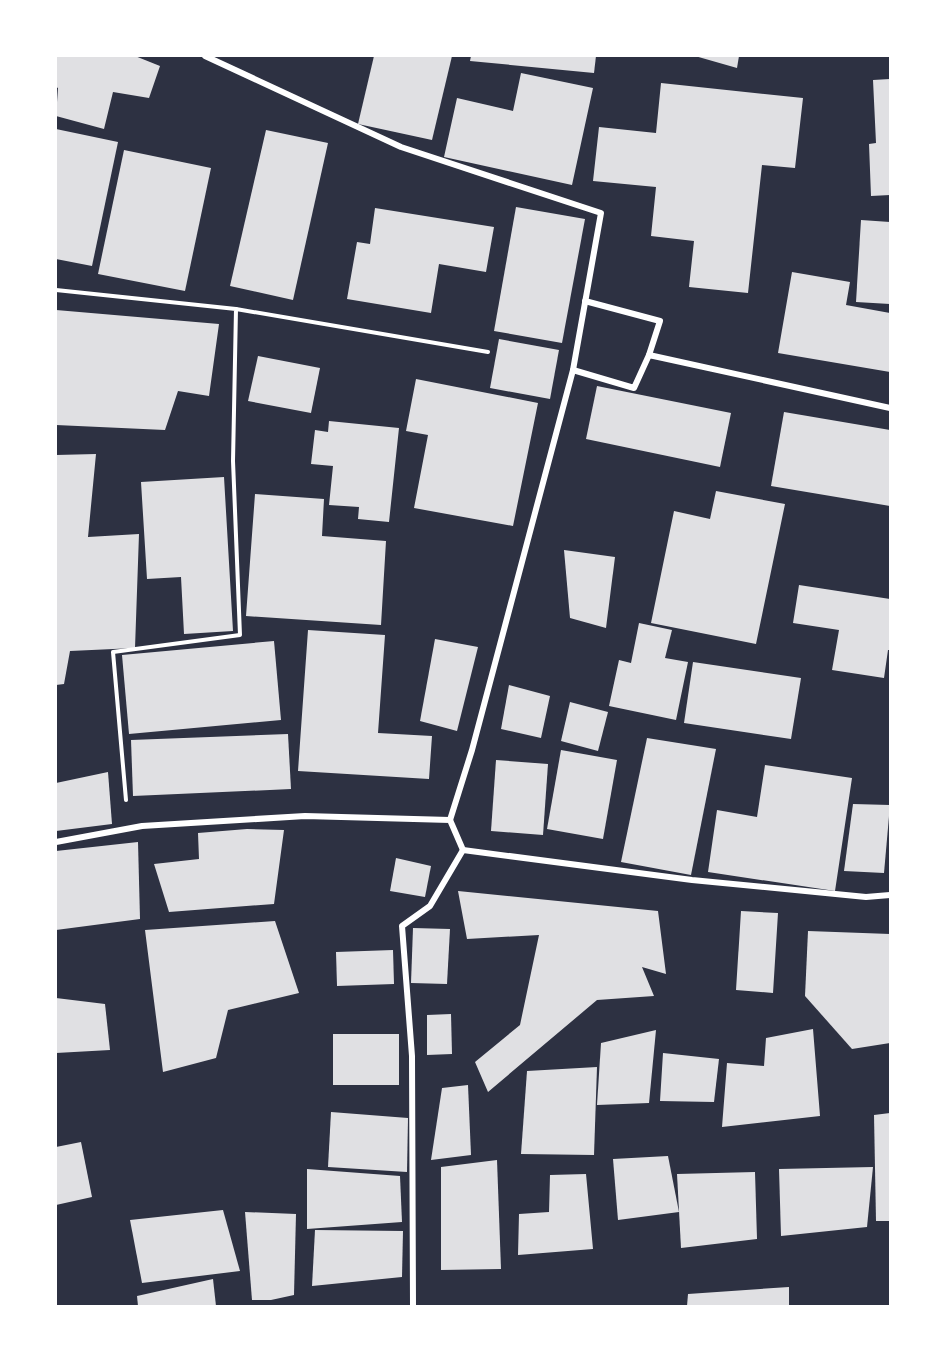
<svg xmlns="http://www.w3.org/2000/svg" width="946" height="1362" font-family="'Public Sans',sans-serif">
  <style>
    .building { fill: #e0e0e3 }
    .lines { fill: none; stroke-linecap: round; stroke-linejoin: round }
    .path { stroke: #fff; stroke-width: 4 }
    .minor { stroke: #fff; stroke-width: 6 }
  </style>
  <rect width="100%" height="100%" fill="#2d3142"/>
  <!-- building -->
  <g class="building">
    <polygon points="56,56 135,56 160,66 149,98 113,92 104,129 56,116 58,88 56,87"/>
    <polygon points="374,56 452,56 432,140 358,124"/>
    <polygon points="471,56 596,56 594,73 470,61"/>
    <polygon points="695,56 739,56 737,68"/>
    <polygon points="521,73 593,88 572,185 444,157 457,98 513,111"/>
    <polygon points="890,79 890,195 871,196 869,144 876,143 873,80"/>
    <polygon points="661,83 803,98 795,168 762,165 748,293 689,287 694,241 651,236 656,187 593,181 599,127 656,133"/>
    <polygon points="56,129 118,142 92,266 56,259"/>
    <polygon points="266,130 328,143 293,300 230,286"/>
    <polygon points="124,150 211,168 185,291 98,274"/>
    <polygon points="516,207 585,219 562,343 494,331"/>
    <polygon points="375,208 494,227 486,272 439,264 431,313 347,299 357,242 370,244"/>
    <polygon points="861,220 890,222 890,304 856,302"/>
    <polygon points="792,272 850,282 846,305 890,313 890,372 778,353"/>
    <polygon points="56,310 219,324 209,396 178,391 165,430 56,425"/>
    <polygon points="499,339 559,350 550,399 490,388"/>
    <polygon points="258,356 320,368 311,413 248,401"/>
    <polygon points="416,379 538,403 513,526 414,508 428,435 406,431"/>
    <polygon points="597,386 731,413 720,467 586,439"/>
    <polygon points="784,412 890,430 890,506 771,486"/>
    <polygon points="329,421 399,428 389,522 358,519 359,507 329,505 333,466 311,464 315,430 328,432"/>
    <polygon points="96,454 88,537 139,534 135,648 70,651 64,684 56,685 56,455"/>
    <polygon points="224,477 233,631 184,634 181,577 147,579 141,482"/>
    <polygon points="716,491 785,504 756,644 651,623 674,511 710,519"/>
    <polygon points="255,494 324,499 322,536 386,541 381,625 246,616"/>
    <polygon points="564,550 615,557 606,628 570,618"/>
    <polygon points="799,585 890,599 890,650 888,650 884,678 832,670 839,630 793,623"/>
    <polygon points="639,623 672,630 665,658 688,662 676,720 609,706 619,660 631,663"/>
    <polygon points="308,630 385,635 378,733 432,736 429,779 298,771"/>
    <polygon points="435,639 478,647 457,731 420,721"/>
    <polygon points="274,641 281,720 129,734 122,655"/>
    <polygon points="693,662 801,678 791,739 684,723"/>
    <polygon points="509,685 550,696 541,738 501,729"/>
    <polygon points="570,702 608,712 598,751 561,741"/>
    <polygon points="288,734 291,789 133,796 131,740"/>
    <polygon points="647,738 716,749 691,875 621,862"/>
    <polygon points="561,750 617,760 603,839 547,829"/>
    <polygon points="496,760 548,764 543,835 491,831"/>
    <polygon points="765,765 852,778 835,891 708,872 717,810 757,817"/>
    <polygon points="108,772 112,824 56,831 56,783"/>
    <polygon points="853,804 890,805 884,873 844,871"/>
    <polygon points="247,829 284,830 274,904 169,912 154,864 199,859 198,833"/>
    <polygon points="138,842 140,919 56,930 56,851"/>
    <polygon points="396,858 431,866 425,897 390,891"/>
    <polygon points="458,891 658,911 666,974 642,967 654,996 597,1000 488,1092 475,1062 520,1025 539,935 467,939"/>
    <polygon points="741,911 778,913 773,993 736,990"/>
    <polygon points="275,921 299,993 228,1010 216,1058 163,1072 145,930"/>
    <polygon points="413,928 450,929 447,984 411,983"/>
    <polygon points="808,931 890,934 890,1043 852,1049 805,996"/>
    <polygon points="393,950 394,984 337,986 336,952"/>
    <polygon points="56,998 105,1004 110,1050 56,1053"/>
    <polygon points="451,1014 452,1054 427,1055 427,1015"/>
    <polygon points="813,1029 820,1116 722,1127 727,1063 764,1066 766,1038"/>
    <polygon points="656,1030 649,1103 597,1105 601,1043"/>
    <rect x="333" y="1034" width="66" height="51"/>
    <polygon points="663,1053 719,1059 714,1102 660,1101"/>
    <polygon points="597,1067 594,1155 521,1154 527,1071"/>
    <polygon points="468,1085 471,1155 431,1160 442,1088"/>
    <polygon points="331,1112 408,1118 407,1172 328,1167"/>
    <polygon points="890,1113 890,1221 876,1221 874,1115"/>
    <polygon points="81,1142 92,1197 56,1205 56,1147"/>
    <polygon points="668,1156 679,1212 618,1220 613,1159"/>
    <polygon points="497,1160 501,1269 441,1270 441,1167"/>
    <polygon points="873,1167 867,1227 781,1236 779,1169"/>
    <polygon points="307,1169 400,1176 402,1222 307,1229"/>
    <polygon points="755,1172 757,1239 681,1248 677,1174"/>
    <polygon points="586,1174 593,1249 518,1255 519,1214 549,1212 550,1175"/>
    <polygon points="223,1210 240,1271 142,1283 130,1220"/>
    <polygon points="245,1212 296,1214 294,1295 271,1300 252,1300"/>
    <polygon points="315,1230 403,1231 402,1277 312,1286"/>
    <polygon points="213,1279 216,1306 138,1306 137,1296"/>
    <polygon points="789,1287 789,1306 687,1306 688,1294"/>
  </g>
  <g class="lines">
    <!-- path -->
    <g class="path">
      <polyline points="56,290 236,309 233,461 240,635 113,652 126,800"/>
      <polyline points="236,309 488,352"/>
    </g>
    <!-- minor -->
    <g class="minor">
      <polyline points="205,56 401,147 601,213 573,370 472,750 450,820"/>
      <polyline points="585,301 660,321 649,355"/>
      <polyline points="573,370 634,388 649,355 890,408"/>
      <polyline points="56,842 142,826 305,816 450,820 463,850"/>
      <polyline points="463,850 692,880 866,897 890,895"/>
      <polyline points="413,1306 412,1056 402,926 430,906 463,850"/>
    </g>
  </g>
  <!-- border -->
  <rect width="946" height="1362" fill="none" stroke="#ffffff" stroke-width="114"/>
</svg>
